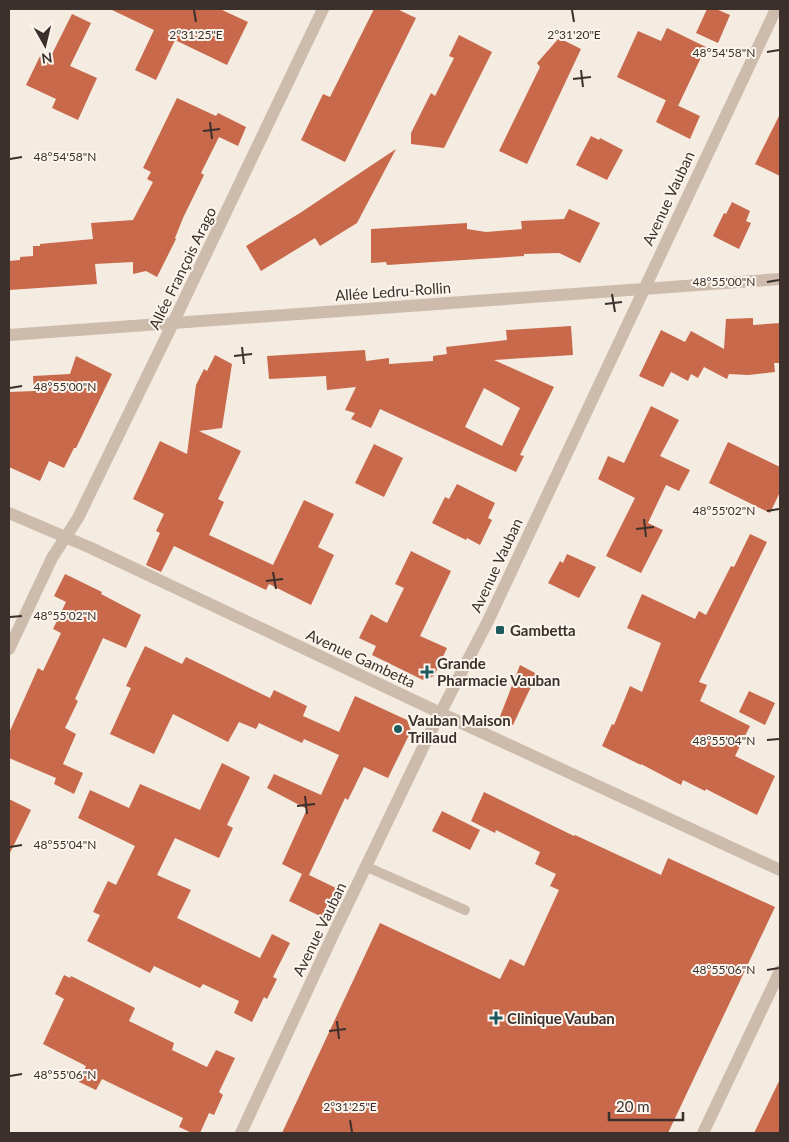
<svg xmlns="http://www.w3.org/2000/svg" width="789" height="1142" font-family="Lato,sans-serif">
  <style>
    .building { fill: #c8694b; fill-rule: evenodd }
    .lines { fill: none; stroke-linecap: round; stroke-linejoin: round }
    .service { stroke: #cdbbac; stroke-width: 10 }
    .minor { stroke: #cdbbac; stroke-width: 12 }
    .ticks { fill: none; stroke: #3b302b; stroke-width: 2 }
    .poi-dot { fill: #1f5a5e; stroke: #fbf5ee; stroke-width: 2 }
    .labels { text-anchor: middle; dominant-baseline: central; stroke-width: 4; stroke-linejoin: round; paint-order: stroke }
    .street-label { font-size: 15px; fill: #3b302b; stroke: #fbf5ee }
    .poi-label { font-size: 15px; font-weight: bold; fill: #3b302b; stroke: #fbf5ee; text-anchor: start }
    .ticks-label { font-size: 12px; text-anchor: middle; fill: #3b302b; stroke: #fbf5ee; stroke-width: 4; stroke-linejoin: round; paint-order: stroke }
  </style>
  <rect width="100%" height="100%" fill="#f4ebe1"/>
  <!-- building -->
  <g class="building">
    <polygon points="110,9 220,9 248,22 227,65 175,40 156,80 135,70 154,30"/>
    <polygon points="374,9 397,9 416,18 345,162 301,140 323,94 330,97"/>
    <polygon points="707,9 716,9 730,15 718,43 696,33"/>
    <polygon points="72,14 91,23 70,66 97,78 78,120 52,108 56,99 26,85 42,52 51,56"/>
    <polygon points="667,28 706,47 678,106 617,77 638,31 661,41"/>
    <polygon points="459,35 492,52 444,148 411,144 411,133 431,93 435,96 454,58 449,56"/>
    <polygon points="559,38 581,49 527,164 499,151 540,67 537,63"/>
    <polygon points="177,98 216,116 218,113 246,127 238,146 219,137 201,173 204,175 183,218 175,238 176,239 157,277 146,271 133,274 133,262 95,264 97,284 9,290 9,261 20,260 20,257 33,256 33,246 40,246 40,244 93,239 91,223 133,220 153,182 147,179 151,172 143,168"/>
    <polygon points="666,100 700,116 690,139 656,122"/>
    <polygon points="780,114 780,176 755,164"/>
    <polygon points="591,136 599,140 600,138 623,150 607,180 576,165"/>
    <polygon points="396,149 357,223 320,246 315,238 261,271 246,246 300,213"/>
    <polygon points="732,202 750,211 746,221 751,223 739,249 713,236 724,213 726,214"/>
    <polygon points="569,209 600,223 580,263 559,253 524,254 524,256 387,265 386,262 371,263 371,229 467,223 467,229 486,232 522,229 521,221 564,219"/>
    <polygon points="753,318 753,325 780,323 780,363 774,363 775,372 748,375 729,374 727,379 704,367 698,378 691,374 688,381 671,372 663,387 639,376 661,330 685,342 691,331 724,349 726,319"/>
    <path d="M571 326 573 355 494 360 554 387 520 455 524 456 516 472 380 409 371 428 351 419 355 413 345 410 356 387 327 390 326 376 269 379 267 356 365 350 366 361 389 358V364L433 361V356L447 354 446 347 507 340 506 330ZM484 388 520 408 502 446 465 427Z"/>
    <polygon points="215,355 232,364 222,428 199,431 241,451 218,499 224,502 209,535 273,565 304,500 334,514 318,547 334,555 311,605 269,584 266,590 174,546 161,572 146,565 160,533 156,531 164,514 133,499 160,441 187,454 196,385 204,369 207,371"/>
    <polygon points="76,356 112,374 76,448 74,448 64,468 49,461 40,481 9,467 9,392 34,391 33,376 70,374"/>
    <polygon points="651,406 679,420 660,456 690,470 679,491 666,485 648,523 663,530 641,573 606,556 635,498 598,479 608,456 624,463"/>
    <polygon points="728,442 780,467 780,492 770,513 709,483"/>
    <polygon points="374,444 403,458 384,497 355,483"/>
    <polygon points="457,484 495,503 488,518 492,520 480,545 467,538 466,540 432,523 445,497 449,499"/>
    <polygon points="750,534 767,542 699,682 707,685 700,701 750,726 735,756 775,776 757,815 706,789 705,791 683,780 681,785 641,764 641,765 602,746 612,724 614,725 630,686 642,692 661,643 627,628 642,594 695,619 699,611 706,615 731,566 734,567"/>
    <polygon points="411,551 451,571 420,636 447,648 434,676 423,680 372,655 376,646 359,638 371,614 387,623 404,588 395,584"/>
    <polygon points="567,554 596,567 579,598 548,583 560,561 563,563"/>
    <polygon points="65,574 102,592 101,594 141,615 126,648 103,638 75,699 78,701 65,728 76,734 63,764 83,773 74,794 54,784 56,778 9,758 9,733 38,668 43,671 61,633 53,629 66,602 54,596"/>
    <polygon points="145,646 182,664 186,657 270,698 274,690 307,706 303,716 339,732 355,696 407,720 411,731 388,778 364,767 348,800 345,798 309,875 336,888 322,917 289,901 302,874 282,864 307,809 267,788 274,774 321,795 339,755 304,739 302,743 259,723 256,729 239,722 228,742 173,714 154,754 110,734 131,688 126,686"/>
    <polygon points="520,665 537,674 513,725 499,719"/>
    <polygon points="749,691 775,703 765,725 739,712"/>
    <polygon points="222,763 250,777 227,825 233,828 219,858 175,838 157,875 191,890 177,918 260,958 272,934 290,943 273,977 277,979 267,999 264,997 252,1022 234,1013 239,1001 203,984 200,988 154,966 150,973 87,941 100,915 93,912 108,881 116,885 135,846 78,818 90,790 129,808 140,784 200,810"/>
    <polygon points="484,792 574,836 575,835 661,875 668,858 775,907 668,1133 282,1133 380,923 500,979 510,959 524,966 559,890 550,886 556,874 535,864 540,852 496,830 495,833 471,821"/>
    <polygon points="9,799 31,810 9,855"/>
    <polygon points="442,811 480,830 470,850 432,831"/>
    <polygon points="64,975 70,978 71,976 135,1008 129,1021 174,1043 172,1050 207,1067 216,1050 235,1058 219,1092 223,1095 214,1115 209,1113 200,1133 192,1133 179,1127 183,1118 102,1079 96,1090 79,1082 86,1066 43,1044 64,999 55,994"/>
    <polygon points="780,1079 780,1133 754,1133"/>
  </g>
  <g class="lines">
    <!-- service -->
    <polyline class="service" points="367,867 465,910"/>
    <!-- minor -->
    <g class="minor">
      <polyline points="9,335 780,279"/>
      <polyline points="9,513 91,548 468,726 780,870"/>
      <polyline points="9,649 52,558 78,518 173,323 323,9"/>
      <polyline points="241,1133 332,937 429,735 488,621 776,9"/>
      <polyline points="703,1133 780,971"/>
    </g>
  </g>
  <!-- ticks -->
  <path class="ticks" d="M194 10 196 22M572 10 574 22M767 52 779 50M581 70 583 87M573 79 591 77M210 122 212 139M203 131 220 129M10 159 22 157M767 282 779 280M612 294 615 312M605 304 622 302M242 347 244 364M234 356 252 354M10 388 22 386M767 511 779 509M644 519 646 537M636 529 654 527M273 572 276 589M266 581 283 579M10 617 22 616M767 740 779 739M305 796 307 814M297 806 315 804M10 847 22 845M767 970 779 968M337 1021 339 1039M329 1031 346 1029M10 1076 22 1074M350 1120 352 1132"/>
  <!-- markers -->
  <g class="poi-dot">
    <rect x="495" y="625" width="10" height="10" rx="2.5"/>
    <path d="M424.5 664.5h5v5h5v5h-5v5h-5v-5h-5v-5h5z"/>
    <circle cx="398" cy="729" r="5"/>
    <path d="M493.5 1010.5h5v5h5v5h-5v5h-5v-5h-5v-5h5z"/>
  </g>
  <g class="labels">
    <!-- street labels -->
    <g class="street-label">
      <text transform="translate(668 198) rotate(-65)">Avenue Vauban</text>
      <text transform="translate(182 268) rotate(-64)">Allée François Arago</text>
      <text transform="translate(393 291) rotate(-4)">Allée Ledru-Rollin</text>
      <text transform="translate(496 565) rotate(-65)">Avenue Vauban</text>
      <text transform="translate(361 658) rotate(25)">Avenue Gambetta</text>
      <text transform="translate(319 929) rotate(-64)">Avenue Vauban</text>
    </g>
    <!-- poi labels -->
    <g class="poi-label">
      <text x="510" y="630">Gambetta</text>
      <text x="437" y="663">Grande<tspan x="437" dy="17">Pharmacie Vauban</tspan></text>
      <text x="408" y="720">Vauban Maison<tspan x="408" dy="17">Trillaud</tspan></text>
      <text x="507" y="1018">Clinique Vauban</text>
    </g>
  </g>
  <g class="ticks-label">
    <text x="196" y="39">2°31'25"E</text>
    <text x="574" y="39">2°31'20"E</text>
    <text x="724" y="57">48°54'58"N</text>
    <text x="65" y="161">48°54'58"N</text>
    <text x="724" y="286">48°55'00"N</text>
    <text x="65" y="391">48°55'00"N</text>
    <text x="724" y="515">48°55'02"N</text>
    <text x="65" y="620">48°55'02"N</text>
    <text x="724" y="745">48°55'04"N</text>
    <text x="65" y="849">48°55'04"N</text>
    <text x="724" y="974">48°55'06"N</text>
    <text x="65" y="1079">48°55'06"N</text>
    <text x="350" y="1111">2°31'25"E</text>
  </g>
  <!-- border -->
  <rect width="789" height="1142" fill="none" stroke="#3b302b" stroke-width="20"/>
  <!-- north arrow -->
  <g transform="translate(45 45) rotate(172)" stroke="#fbf5ee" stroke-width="4" paint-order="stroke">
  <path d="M0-4L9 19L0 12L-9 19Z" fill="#3b302b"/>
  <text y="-8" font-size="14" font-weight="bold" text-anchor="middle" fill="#3b302b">N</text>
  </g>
  <!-- scale -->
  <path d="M609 1112v8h74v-8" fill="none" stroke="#3b302b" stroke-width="2.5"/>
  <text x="616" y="1112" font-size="15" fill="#3b302b" stroke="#fbf5ee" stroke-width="4" paint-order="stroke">20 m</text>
</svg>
